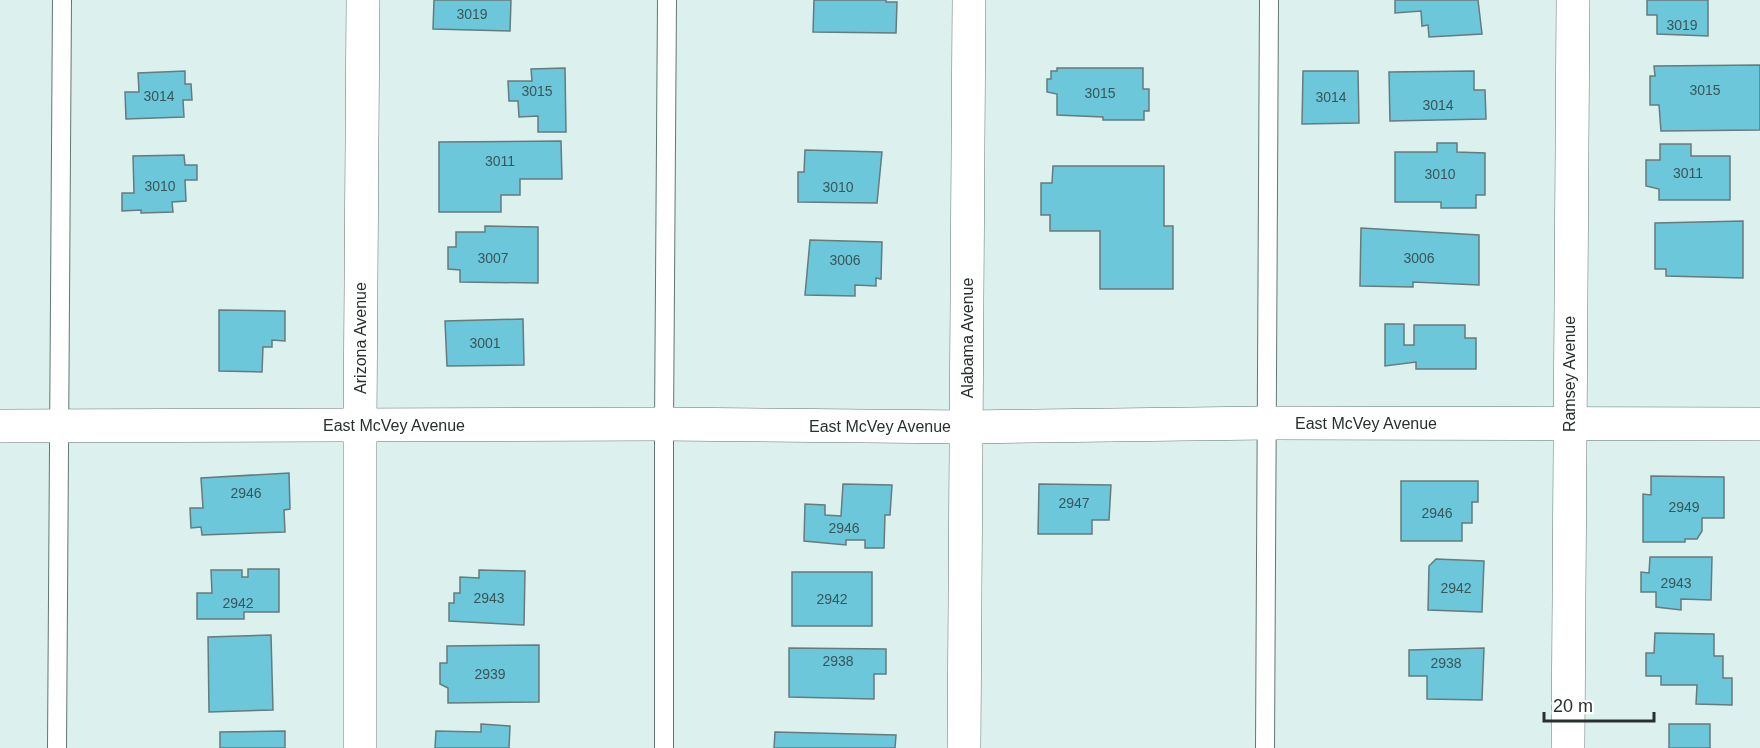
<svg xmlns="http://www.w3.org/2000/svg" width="1760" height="748" font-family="Helvetica,sans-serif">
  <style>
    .building { fill: #6cc7db; stroke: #677a7e; stroke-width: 1.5 }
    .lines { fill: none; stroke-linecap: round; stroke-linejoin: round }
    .service-casing { stroke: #637673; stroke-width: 20 }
    .minor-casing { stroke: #637673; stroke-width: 34 }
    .tertiary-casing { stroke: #637673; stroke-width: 34 }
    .service { stroke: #fff; stroke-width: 18 }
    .minor { stroke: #fff; stroke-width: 33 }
    .tertiary { stroke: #fff; stroke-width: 33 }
    .labels { text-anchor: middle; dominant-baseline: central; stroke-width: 4.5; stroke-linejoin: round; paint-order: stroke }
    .number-label { font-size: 14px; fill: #39565a }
    .street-label { font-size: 16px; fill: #28302f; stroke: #fff }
  </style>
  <rect width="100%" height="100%" fill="#dcf1ee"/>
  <!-- building -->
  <g class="building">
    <polygon points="434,0 511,0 510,31 433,29"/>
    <polygon points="814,0 886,0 886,2 897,2 896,33 813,32"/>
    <polygon points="1395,0 1478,0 1482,34 1429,37 1428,25 1422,26 1421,11 1395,13"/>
    <polygon points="1647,0 1708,0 1708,36 1657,34 1657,15 1647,15"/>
    <polygon points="1760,65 1760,130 1661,131 1659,105 1650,105 1650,76 1655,76 1654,66"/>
    <polygon points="565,68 566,132 538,132 538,116 519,117 518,101 509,101 508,81 532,81 531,69"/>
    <polygon points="1057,68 1143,68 1143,89 1149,89 1149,111 1144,111 1144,120 1103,120 1103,117 1057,115 1057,94 1047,92 1047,79 1051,79 1051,71 1057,71"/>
    <polygon points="185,71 185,84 191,84 192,100 183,100 184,117 126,119 125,92 139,92 138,73"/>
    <polygon points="1303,71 1358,71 1359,123 1302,124"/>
    <polygon points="1474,71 1474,90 1485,90 1486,119 1390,121 1389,72"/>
    <polygon points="561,141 562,179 520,179 520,195 501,195 501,212 439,212 439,142"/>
    <polygon points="1437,143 1457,143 1457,152 1485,153 1485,195 1476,195 1476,208 1441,208 1441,202 1395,202 1395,152 1437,152"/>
    <polygon points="1660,144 1691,144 1691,156 1730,156 1730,200 1659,200 1659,189 1646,186 1646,160 1660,160"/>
    <polygon points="805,150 882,152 877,203 798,202 798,172 804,172"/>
    <polygon points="184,155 185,165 197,165 197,180 185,180 186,201 172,202 173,212 141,213 141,210 122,211 122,193 134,193 133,156"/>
    <polygon points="1053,166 1164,166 1164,226 1173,226 1173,289 1100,289 1100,231 1050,231 1050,215 1041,215 1041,183 1052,183"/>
    <polygon points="1743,221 1743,278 1666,276 1666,269 1655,269 1655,223"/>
    <polygon points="485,226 538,227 538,283 460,282 460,270 448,269 448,247 456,247 456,232 485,232"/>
    <polygon points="1361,228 1479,235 1479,285 1413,282 1413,287 1360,286"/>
    <polygon points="810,240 882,242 881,279 876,278 876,286 855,285 855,296 805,295"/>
    <polygon points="219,310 285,311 285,341 272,340 272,347 263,347 262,372 219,371"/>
    <polygon points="523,319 524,365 447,366 445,321"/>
    <polygon points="1385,324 1404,324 1404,345 1414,345 1414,325 1465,325 1465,338 1476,338 1476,369 1416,369 1416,362 1385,366"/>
    <polygon points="289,473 290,509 284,510 285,532 202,535 201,527 191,528 190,508 203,508 201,478"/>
    <polygon points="1651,476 1724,477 1724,518 1702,518 1702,531 1697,539 1685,539 1685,542 1643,542 1643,494 1651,495"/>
    <polygon points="1401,481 1478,481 1478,502 1472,502 1472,523 1462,523 1462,541 1401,541"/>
    <polygon points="843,484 892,485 890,515 885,515 884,548 865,548 865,540 846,540 846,545 804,541 805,504 825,505 825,515 841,516"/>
    <polygon points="1039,484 1111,485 1109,520 1092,520 1092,534 1038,534"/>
    <polygon points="1650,557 1712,557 1711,600 1681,599 1681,610 1656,607 1656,592 1641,592 1641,572 1649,573"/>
    <polygon points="1436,559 1484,561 1482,612 1428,610 1429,566"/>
    <polygon points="248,569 279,569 279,612 244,612 244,619 197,619 197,593 212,593 211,570 242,570 242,577 248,577"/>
    <polygon points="479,570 525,571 524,625 449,621 449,603 454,603 454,593 460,593 460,577 479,578"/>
    <rect x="792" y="572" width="80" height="54"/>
    <polygon points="1655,633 1714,634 1714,656 1723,656 1723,678 1732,678 1732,705 1696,704 1697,685 1661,685 1661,676 1646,676 1646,653 1654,653"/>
    <polygon points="271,635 273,710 209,712 208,637"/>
    <polygon points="539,645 539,702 448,703 448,688 440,684 440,663 447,663 447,646"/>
    <polygon points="789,648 886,649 886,674 874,674 874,699 789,697"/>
    <polygon points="1484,648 1482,700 1427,699 1427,676 1409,676 1409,650"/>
    <polygon points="481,724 510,726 509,748 435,748 436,731 481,732"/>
    <rect x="1669" y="724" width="41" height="24"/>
    <polygon points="285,731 285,748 220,748 220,732"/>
    <polygon points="775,732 896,735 895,748 774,748"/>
  </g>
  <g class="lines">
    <!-- service casing -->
    <g class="service-casing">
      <g id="service">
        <polyline points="57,748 62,0"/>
        <polyline points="664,748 664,424 667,0"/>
        <polyline points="1265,748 1269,0"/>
      </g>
    </g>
    <!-- minor casing -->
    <g class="minor-casing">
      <g id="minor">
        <polyline points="360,748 360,425 363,0"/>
        <polyline points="964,748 969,0"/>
        <polyline points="1568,748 1573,0"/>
      </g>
    </g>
    <!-- tertiary casing -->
    <g class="tertiary-casing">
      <polyline id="tertiary" points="0,426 664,424 967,427 1266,423 1760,424"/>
    </g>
    <!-- service -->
    <use href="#service" class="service"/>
    <!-- minor -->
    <use href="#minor" class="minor"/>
    <!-- tertiary -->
    <use href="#tertiary" class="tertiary"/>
  </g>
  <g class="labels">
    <!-- number labels -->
    <g class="number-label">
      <text x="472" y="14">3019</text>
      <text x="1682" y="25">3019</text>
      <text x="1705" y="90">3015</text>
      <text x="537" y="91">3015</text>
      <text x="1100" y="93">3015</text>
      <text x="159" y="96">3014</text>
      <text x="1331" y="97">3014</text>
      <text x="1438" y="105">3014</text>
      <text x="500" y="161">3011</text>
      <text x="1688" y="173">3011</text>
      <text x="1440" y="174">3010</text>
      <text x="160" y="186">3010</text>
      <text x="838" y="187">3010</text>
      <text x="493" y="258">3007</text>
      <text x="1419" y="258">3006</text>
      <text x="845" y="260">3006</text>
      <text x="485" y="343">3001</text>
      <text x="246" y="493">2946</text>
      <text x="1074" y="503">2947</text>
      <text x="1684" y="507">2949</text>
      <text x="1437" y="513">2946</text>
      <text x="844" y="528">2946</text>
      <text x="1676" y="583">2943</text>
      <text x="1456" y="588">2942</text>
      <text x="489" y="598">2943</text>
      <text x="832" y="599">2942</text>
      <text x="238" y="603">2942</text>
      <text x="838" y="661">2938</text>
      <text x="1446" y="663">2938</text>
      <text x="490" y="674">2939</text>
    </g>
    <!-- street labels -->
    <g class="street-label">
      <text transform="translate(360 338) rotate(-90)">Arizona Avenue</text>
      <text transform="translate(967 338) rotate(-90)">Alabama Avenue</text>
      <text transform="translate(1569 374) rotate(-90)">Ramsey Avenue</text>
      <text x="1366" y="423">East McVey Avenue</text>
      <text x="394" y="425">East McVey Avenue</text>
      <text x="880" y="426">East McVey Avenue</text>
    </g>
  </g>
  <!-- scale -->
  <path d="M1544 712v9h110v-9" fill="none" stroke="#28302f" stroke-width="3"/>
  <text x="1553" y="712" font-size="18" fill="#28302f" stroke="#ffffff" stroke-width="4.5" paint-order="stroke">20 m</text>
</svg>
